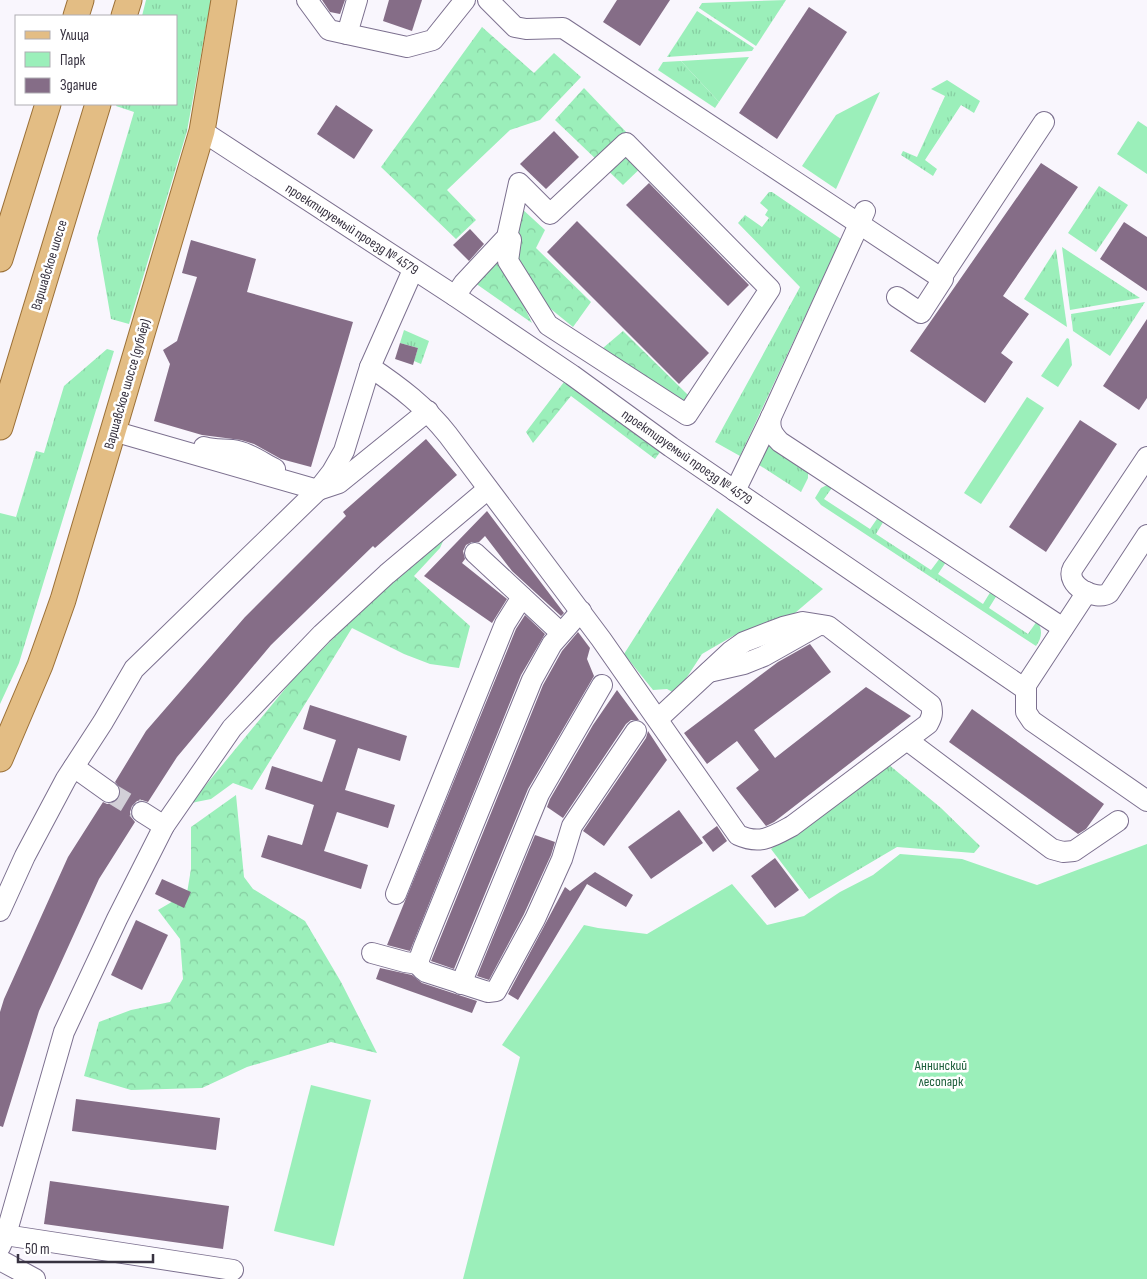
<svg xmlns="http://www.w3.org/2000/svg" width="1147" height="1279" font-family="'Sofia Sans Condensed',sans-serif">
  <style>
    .grass { fill: url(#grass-tufts) }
    .forest { fill: url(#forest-crowns) }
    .park { fill: #9befba }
    .building { fill: #856d87 }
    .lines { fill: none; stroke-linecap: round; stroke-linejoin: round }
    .minor-tunnel { stroke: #d2cfd7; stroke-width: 20; stroke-dasharray: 20 10; stroke-linecap: butt }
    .minor-casing { stroke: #7c708f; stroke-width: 22 }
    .major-casing { stroke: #9b7037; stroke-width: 27 }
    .minor { stroke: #fff; stroke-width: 20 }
    .major { stroke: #e3bd84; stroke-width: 25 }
    .labels { text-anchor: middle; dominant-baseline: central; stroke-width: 5; stroke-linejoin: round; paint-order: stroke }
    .street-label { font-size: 14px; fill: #373240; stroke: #fff }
    .park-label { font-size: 14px; fill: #1f603d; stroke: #fff }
  </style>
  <defs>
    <pattern id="grass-tufts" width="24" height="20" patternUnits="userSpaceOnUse" patternTransform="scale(1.25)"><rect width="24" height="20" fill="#9befba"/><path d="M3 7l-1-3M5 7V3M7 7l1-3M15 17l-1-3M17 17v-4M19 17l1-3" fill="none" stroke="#86cda1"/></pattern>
    <pattern id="forest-crowns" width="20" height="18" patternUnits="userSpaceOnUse" patternTransform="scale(1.25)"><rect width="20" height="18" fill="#9befba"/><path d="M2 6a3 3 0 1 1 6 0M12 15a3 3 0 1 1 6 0" fill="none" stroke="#86cda1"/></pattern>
  </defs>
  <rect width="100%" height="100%" fill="#f9f6fd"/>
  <!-- grass -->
  <g class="grass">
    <polygon points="146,0 211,0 187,131 129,324 111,319 97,238 134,112 116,106 117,104 176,104 176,16 142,16"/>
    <polygon points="786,0 756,46 699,8 702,3"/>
    <polygon points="697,11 754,48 752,51 667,57"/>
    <polygon points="681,61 719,102 715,108 658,70 663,62"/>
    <polygon points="947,80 980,101 974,113 961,105 925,160 937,169 933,176 901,155 903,151 917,157 945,96 931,89"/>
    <polygon points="1099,186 1128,205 1096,252 1068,233"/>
    <polygon points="769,192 772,192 841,239 740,456 715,442 800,287 738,223 745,215 762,227 769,218 765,215 768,210 760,203"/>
    <polygon points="1062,247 1140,298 1070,310"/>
    <polygon points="1056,249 1067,327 1024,299"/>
    <polygon points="1145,302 1110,356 1073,331 1071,314"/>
    <polygon points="404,330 429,341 421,364 414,361 418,348 400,343"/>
    <polygon points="107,349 114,351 19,663 0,704 0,513 16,517 36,451 44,453 64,386"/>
    <polygon points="766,442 808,471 808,478 801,492 756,463"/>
    <path d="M827 485H834L824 499 870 529 879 516 885 519 876 534 931 570 940 558 946 562 938 574 983 604 991 591 997 595 989 608 1028 634 1037 621C1043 630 1042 638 1036 646L821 505 815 498 821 488Z"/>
    <polygon points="717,508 823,589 795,613 733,636 702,654 676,694 667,689 653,690 624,654"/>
    <polygon points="888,764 941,808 980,846 974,853 897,847 809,899 771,849"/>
  </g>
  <!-- forest -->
  <g class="forest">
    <polygon points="482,27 534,73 554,53 581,77 540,120 510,130 447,190 476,220 456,239 381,167"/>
    <polygon points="584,88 651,158 623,185 555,120"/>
    <polygon points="520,207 545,230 536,248 591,302 573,327 509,275 532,323 475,283"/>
    <polygon points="623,331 688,395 683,404 603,348"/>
    <polygon points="567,378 663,448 655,459 571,396 533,443 526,432"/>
    <polygon points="440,535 444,539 440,548 414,576 470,626 459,668 430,664 404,654 352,628 252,790 233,783 211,799 191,803 294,678 386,585"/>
    <polygon points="236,795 244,877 253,889 305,921 341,982 377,1053 331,1042 247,1067 202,1088 131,1090 84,1076 99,1022 131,1010 170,1002 183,979 180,939 158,910 187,893 191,869 191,827"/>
  </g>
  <!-- park -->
  <g class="park">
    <polygon points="749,57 719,102 681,61"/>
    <polygon points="880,92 836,189 802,166 836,115"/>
    <polygon points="1138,121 1147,127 1147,174 1117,154"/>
    <polygon points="1067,338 1069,339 1072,365 1058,387 1041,376"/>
    <polygon points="1027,397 1044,408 981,504 964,493"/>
    <polygon points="1147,844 1147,1279 463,1279 520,1057 502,1045 584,925 598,928 647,934 732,884 767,925 804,916 840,892 873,875 900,854 962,859 1037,885"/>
    <polygon points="311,1085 371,1100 334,1246 274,1231"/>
  </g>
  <!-- building -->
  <g class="building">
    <polygon points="322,0 345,0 340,14 330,12"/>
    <polygon points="389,0 422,0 412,31 383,21"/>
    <polygon points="617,0 670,0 640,46 603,22"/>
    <polygon points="809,7 847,32 777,139 739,113"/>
    <polygon points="336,105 373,130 354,159 317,134"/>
    <polygon points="554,131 579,157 546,189 520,164"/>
    <polygon points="1041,163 1078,187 1003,296 1029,314 1001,353 1013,362 985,403 910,351"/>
    <polygon points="649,183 749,285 728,306 626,205"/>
    <polygon points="577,221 709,353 679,384 547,252"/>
    <polygon points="1124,222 1147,237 1147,291 1100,259"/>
    <polygon points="470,229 484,244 469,261 453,245"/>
    <polygon points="191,240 256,259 247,292 353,322 311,467 281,459 254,444 241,440 202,435 154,421 170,364 163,350 177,341 197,277 182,273"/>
    <polygon points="1147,319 1147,398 1139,410 1103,386"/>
    <polygon points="400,343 418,348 413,365 395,359"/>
    <polygon points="1080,420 1117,444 1046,552 1009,527"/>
    <polygon points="426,439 457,475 375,548 373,546 271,645 177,757 148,802 142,800 137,801 132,806 130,812 131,817 135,822 99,879 39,1011 3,1127 0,1126 0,1012 4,999 68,857 103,802 107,804 113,803 119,798 121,794 120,788 115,782 146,731 245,617 346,516 343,512"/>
    <polygon points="487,511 564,613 561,616 512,571 485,536 479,542 472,542 466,545 463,551 465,559 462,563 507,599 492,623 424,576"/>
    <polygon points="525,615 545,634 521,675 410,951 387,945 516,629"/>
    <polygon points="578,632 590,648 587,659 594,676 528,789 454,969 431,961 543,685 562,651"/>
    <polygon points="810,644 831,672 754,730 775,758 866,687 911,716 774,822 766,826 736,788 759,770 737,741 707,764 684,733 778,662"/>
    <polygon points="617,690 639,720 631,720 626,724 563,818 547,807 550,799 593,725"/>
    <polygon points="310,705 407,736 400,761 358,748 345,790 395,805 388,828 337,812 324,851 368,865 361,889 261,857 268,835 302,845 314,805 265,789 272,766 322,782 336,740 303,729"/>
    <polygon points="972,709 1104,804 1086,829 1078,834 949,742"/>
    <polygon points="648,731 667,760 604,846 583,831 646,738"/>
    <polygon points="679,810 703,843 651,879 628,847"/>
    <polygon points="717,826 727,841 713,852 702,837"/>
    <polygon points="535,835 555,842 551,855 524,914 489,980 477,976"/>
    <polygon points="775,858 799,890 775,908 751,876"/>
    <polygon points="595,872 633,895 626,907 587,884 518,1000 508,994 565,887 570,891"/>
    <polygon points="162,879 191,892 184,908 155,894"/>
    <polygon points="136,920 168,935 142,990 111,975"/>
    <polygon points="380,968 412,975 422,983 477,1001 472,1013 376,979"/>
    <polygon points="76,1099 220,1118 216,1150 72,1131"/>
    <polygon points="50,1181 229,1206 223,1249 44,1224"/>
  </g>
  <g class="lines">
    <!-- minor-tunnel -->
    <polyline class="minor-tunnel" points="109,792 142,812"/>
    <!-- minor casing -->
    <g class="minor-casing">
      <g id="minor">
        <polyline points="307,0 329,30 347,34 357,0"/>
        <polyline points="488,0 515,27 526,29 563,28 941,278"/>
        <polyline points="347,34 407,47 433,40 465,0"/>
        <polyline points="202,131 455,296 572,375 671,447 1025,689"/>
        <path d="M865 211 771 417C769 428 772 434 780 442L1063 628"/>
        <path d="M413 270 370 367C400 387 426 407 448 435L601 639 738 835C760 845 772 837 792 826L928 724C932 717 933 713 931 705L828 626 803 622 783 627 744 642 730 652 658 719"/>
        <polyline points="455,296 464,283 507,237 519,183 550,214 626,143 770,289 687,415 548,325 508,261 511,240 507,237"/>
        <polyline points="897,297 921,313 943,279 941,278 1044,122"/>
        <polyline points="113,431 318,490 339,483 428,411"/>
        <path d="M204 447C214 450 222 449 232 450 248 452 261 462 275 469"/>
        <path d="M1147 457 1073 568C1064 585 1096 602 1109 593L1147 535"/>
        <polyline points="735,491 771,417"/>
        <polyline points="475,553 561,633"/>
        <polyline points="1087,592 1026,685 1026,712 1032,721 1147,801"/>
        <path d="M581 611 552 644 532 680 424 946C420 958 414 965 426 972L488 992 496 991 535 919 562 859 572 826 636 731"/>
        <polyline points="709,672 744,664 764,656 819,625"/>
        <polyline points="907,740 1052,849 1063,852 1074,851 1118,821"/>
        <polyline points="74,767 109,792"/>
        <polyline points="142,812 164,826"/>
        <polyline points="396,894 505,624 522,597"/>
        <polyline points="0,911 25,856 66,779 103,722 134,669 318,490 332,472 344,451 370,367"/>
        <polyline points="372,953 405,962 418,964"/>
        <polyline points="461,984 539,794 602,685"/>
        <polyline points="5,1235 233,1270"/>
        <polyline points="0,1247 7,1231 64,1032 117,919 164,826 232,728 322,634 387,574 488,489"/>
        <polyline points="0,1260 35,1279"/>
      </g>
    </g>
    <!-- major casing -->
    <g class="major-casing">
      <g id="major">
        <polyline points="76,16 81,0"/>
        <polyline points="124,16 129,0"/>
        <polyline points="0,259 48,104"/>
        <polyline points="0,427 98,104"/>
        <polyline points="0,759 40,665 63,600 202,131 224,0"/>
      </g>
    </g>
    <!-- minor -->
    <use href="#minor" class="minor"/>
    <!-- major -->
    <use href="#major" class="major"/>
  </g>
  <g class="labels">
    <!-- street labels -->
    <g class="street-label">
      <text transform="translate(352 229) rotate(33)">проектируемый проезд № 4579</text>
      <text transform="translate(49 265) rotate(-73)">Варшавское шоссе</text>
      <text transform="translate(127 384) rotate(-74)">Варшавское шоссе (дублёр)</text>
      <text transform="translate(687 457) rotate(35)">проектируемый проезд № 4579</text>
    </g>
    <!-- park labels -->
    <g class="park-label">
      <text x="941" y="1065">Аннинский<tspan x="941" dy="16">лесопарк</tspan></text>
    </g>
  </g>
  <!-- legend -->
  <rect x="15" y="15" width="162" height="90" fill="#ffffff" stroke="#afadb3"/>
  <rect x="25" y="31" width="25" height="8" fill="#e3bd84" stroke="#afadb3"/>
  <text x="60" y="40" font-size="15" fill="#373240">Улица</text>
  <rect x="25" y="52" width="25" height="15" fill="#9befba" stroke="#afadb3"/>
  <text x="60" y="65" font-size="15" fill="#373240">Парк</text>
  <rect x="25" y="78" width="25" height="15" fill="#856d87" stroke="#afadb3"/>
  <text x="60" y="90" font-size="15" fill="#373240">Здание</text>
  <!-- scale -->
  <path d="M18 1254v8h135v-8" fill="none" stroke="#373240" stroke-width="2.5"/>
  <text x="25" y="1254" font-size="15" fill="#373240" stroke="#ffffff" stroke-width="4" paint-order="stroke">50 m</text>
</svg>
